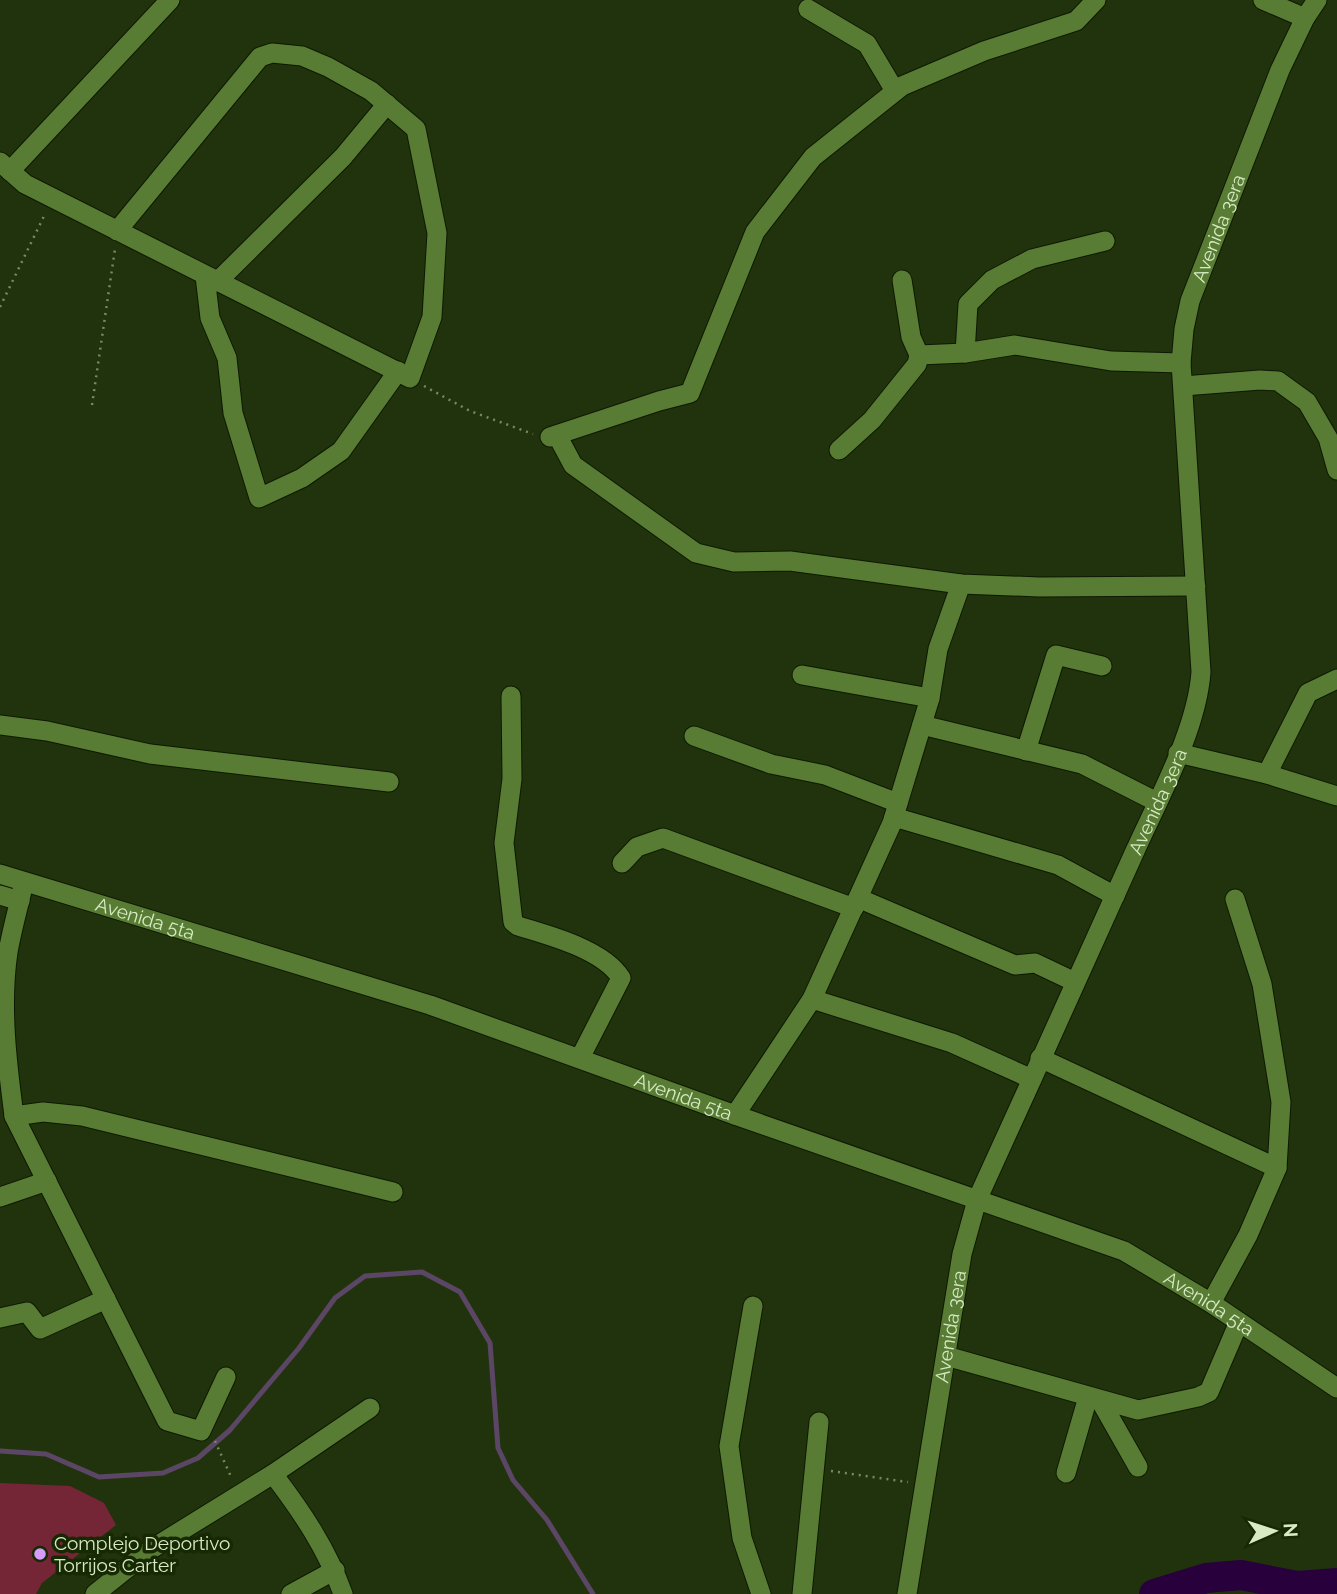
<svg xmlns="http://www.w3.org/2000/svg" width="1337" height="1594" font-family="Raleway,sans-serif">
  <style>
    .garden { fill: #742637 }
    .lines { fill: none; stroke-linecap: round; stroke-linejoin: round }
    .stream { stroke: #5c4665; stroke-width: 5 }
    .river { stroke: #27003c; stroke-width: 30 }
    .minor-casing { stroke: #0e1903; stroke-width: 21 }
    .path { stroke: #778a64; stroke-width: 2.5; stroke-dasharray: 2 5; stroke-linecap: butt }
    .minor { stroke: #587c33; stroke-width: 19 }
    .poi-dot { fill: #d59cfb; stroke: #172902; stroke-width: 2.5 }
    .labels { text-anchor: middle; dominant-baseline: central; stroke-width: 7; stroke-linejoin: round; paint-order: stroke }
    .street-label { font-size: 19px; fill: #d6ebc5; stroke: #172902 }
    .poi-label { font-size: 19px; fill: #d6ebc5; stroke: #172902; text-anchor: start }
  </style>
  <rect width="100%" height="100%" fill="#21330c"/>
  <!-- garden -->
  <polygon class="garden" points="0,1483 70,1486 104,1503 116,1525 42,1583 36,1594 0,1594"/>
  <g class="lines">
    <!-- stream -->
    <polyline class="stream" points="0,1451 46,1454 99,1477 163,1473 198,1458 230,1430 299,1348 335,1298 365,1276 422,1272 460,1292 490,1343 498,1448 513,1480 547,1520 593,1594"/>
    <!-- river -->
    <polyline class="river" points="1154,1594 1206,1578 1241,1575 1297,1586 1337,1583"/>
    <!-- minor casing -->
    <g class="minor-casing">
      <g id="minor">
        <polyline points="1263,0 1305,18"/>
        <polyline points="808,9 867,44 895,91"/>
        <polyline points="0,162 25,184 410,378 432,317 437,233 416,129 371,91 328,67 302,56 272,53 260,57 117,231"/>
        <polyline points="10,171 170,0"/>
        <polyline points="205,276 210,318 227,358 233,413 259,498 302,478 341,451 398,371"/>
        <polyline points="217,282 343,157 387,104"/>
        <polyline points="965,353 968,304 992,280 1032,259 1105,241"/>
        <polyline points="919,355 965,353 1015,345 1111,361 1181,363"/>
        <polyline points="1183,386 1260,380 1278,381 1307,402 1328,438 1337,470"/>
        <polyline points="557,435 573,465 696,553 734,562 790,561 961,584 1039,587 1196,586"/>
        <polyline points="550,437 659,401 690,393 755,232 813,157 902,86 984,51 1076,21 1096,0"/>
        <polyline points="839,450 872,420 917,364 919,355 911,337 902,280"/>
        <polyline points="802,675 930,698"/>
        <path d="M511 696 512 779 504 843 513 922 518 926C549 935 604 950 621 978L580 1058"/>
        <polyline points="0,725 47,731 150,754 389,782"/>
        <polyline points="922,725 1082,764 1157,802"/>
        <polyline points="694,736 771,764 825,775 898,803"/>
        <polyline points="1026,751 1056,655 1102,666"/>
        <polyline points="1178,753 1267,774 1337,796"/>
        <polyline points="1267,774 1308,693 1337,679"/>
        <polyline points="894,817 1058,865 1115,896"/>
        <polyline points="622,863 637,847 663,838 854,908"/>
        <path id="s1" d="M0 874 430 1005 735 1115 1124 1251 1211 1303 1337 1388"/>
        <path d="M24 882C19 905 12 929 8 952 0 1006 7 1062 14 1116L167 1421 201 1431 226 1377"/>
        <polyline points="0,895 20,901"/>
        <polyline points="858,898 1015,965 1035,963 1075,982"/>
        <polyline points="812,999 952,1043 1032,1079"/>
        <polyline points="1040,1058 1277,1168"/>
        <polyline points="735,1115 812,999 892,823 930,698 938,649 961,584"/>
        <polyline points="14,1116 43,1112 82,1116 393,1192"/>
        <polyline points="0,1197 47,1181"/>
        <polyline points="1211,1303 1248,1235 1277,1168 1281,1102 1262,984 1235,899"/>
        <polyline points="753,1306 729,1446 742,1538 761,1594"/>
        <polyline points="0,1318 27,1312 40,1329 106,1299"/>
        <polyline points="946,1356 1138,1410 1198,1397 1209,1392 1239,1322"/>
        <polyline points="1100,1400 1138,1467"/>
        <polyline points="1066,1473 1088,1397"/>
        <path d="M273 1474C302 1512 327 1549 343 1594"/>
        <polyline points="95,1594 150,1550 273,1474 370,1408"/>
        <polyline points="291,1594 335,1570"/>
        <polyline points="802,1594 819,1422"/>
        <path id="s2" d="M907 1594 962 1254 977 1200C1030 1084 1083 967 1135 851 1159 798 1197 729 1201 672L1181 363 1184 329 1190 301 1280 70 1305 18 1317 0"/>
      </g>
    </g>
    <!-- path -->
    <g class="path">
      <polyline points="0,307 45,214"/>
      <polyline points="424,386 470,411 533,434"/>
      <polyline points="92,405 115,249"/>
      <polyline points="215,1441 232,1479"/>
      <polyline points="831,1471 908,1482"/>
    </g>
    <!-- minor -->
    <use href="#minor" class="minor"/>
  </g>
  <!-- markers -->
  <circle class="poi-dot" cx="40" cy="1554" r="7"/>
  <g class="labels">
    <!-- street labels -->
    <g class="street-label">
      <text stroke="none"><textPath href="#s2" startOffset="1426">Avenida 3era</textPath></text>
      <text stroke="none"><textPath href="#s2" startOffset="838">Avenida 3era</textPath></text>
      <text stroke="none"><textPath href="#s1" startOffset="152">Avenida 5ta</textPath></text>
      <text stroke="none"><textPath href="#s1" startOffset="719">Avenida 5ta</textPath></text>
      <text stroke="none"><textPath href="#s1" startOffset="1286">Avenida 5ta</textPath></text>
      <text stroke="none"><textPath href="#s2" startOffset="271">Avenida 3era</textPath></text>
    </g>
    <!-- poi labels -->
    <g class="poi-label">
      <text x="54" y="1543">Complejo Deportivo<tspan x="54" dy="22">Torrijos Carter</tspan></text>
    </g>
  </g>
  <!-- north arrow -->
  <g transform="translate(1274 1531) rotate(87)" stroke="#172902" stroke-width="5" paint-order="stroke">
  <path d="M0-5L12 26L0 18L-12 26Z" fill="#d6ebc5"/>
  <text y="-10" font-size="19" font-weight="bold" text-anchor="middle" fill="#d6ebc5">N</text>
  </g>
</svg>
